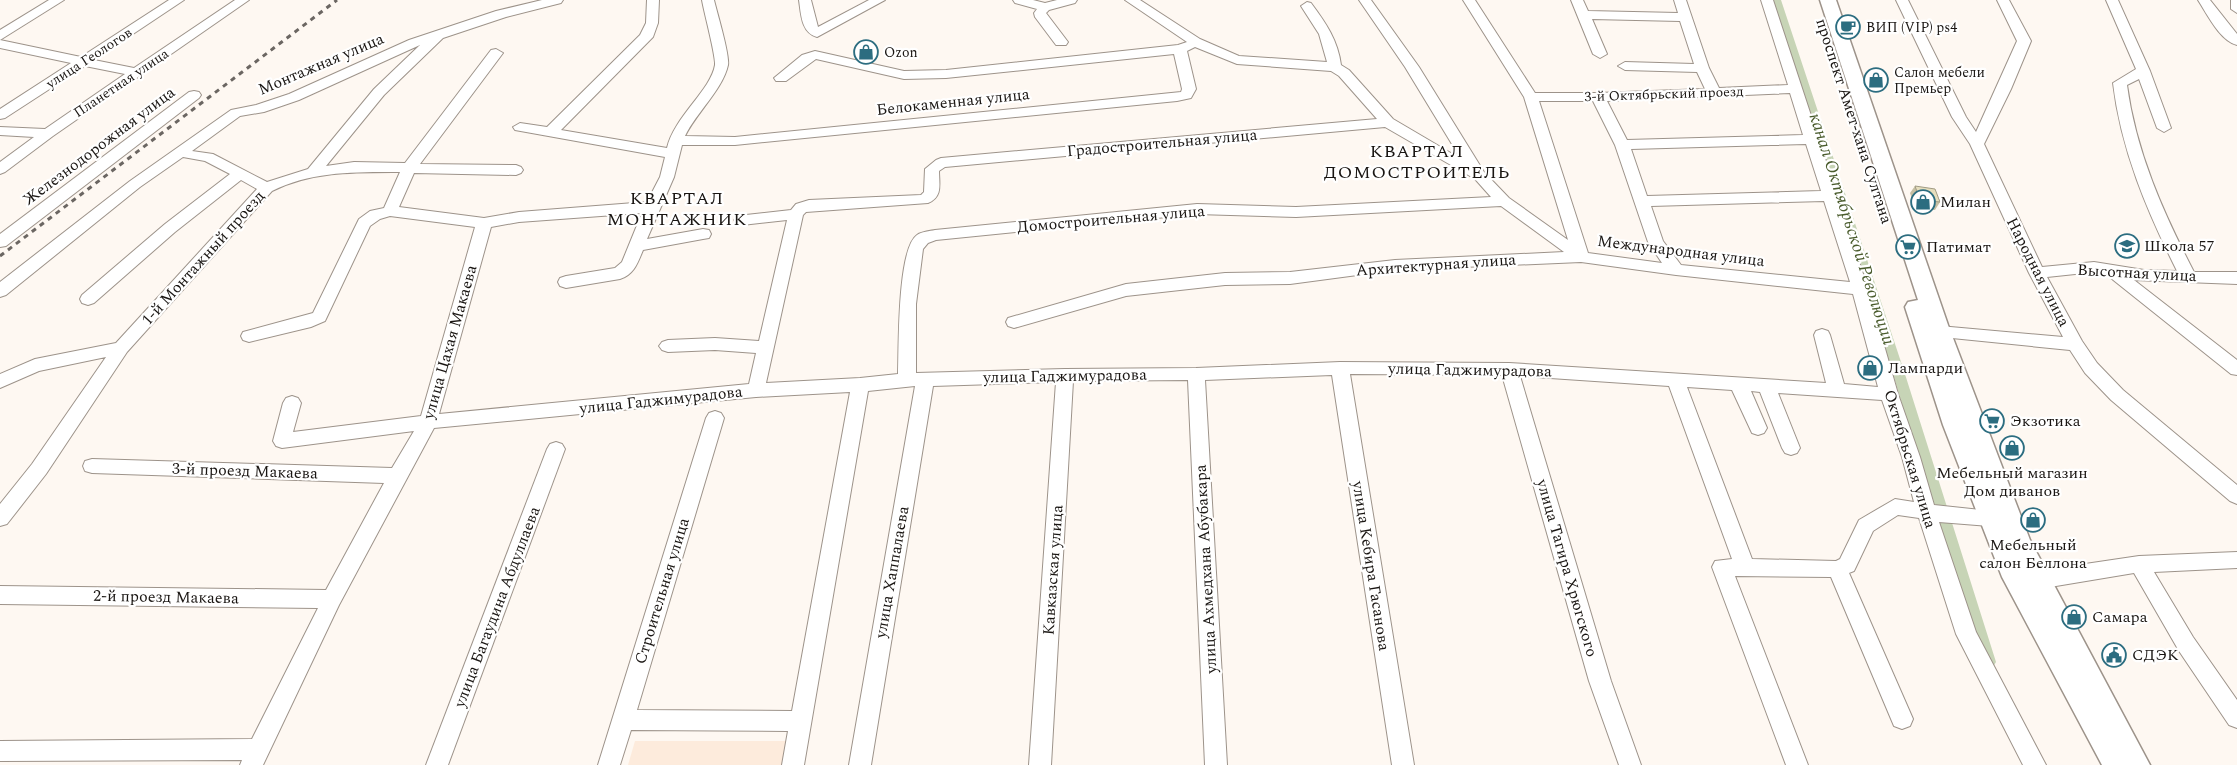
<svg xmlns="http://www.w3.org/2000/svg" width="2237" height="765" font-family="Spectral,serif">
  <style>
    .built { fill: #fdebdc }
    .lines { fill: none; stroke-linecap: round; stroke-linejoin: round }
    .canal { fill: #c7d4b6; fill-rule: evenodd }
    .minor-casing { stroke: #9d938a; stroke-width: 2 }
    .major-casing { stroke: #9d938a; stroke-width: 3 }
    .minor { fill: #fff; fill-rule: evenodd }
    .major { fill: #fff; fill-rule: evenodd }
    .rail { stroke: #6b6662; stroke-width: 3; stroke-dasharray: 5 5; stroke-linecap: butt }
    .wall { fill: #c6bfa3 }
    .building { fill: #e6debd; stroke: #a19b84 }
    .labels { text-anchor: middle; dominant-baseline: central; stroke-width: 4.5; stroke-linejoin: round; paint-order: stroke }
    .far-poi-label { font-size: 14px; fill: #191512; stroke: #fff; text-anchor: start }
    .far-street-label { font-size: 14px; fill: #191512; stroke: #fff }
    .street-label { font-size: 16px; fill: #191512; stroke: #fff }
    .poi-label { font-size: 16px; fill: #191512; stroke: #fff; text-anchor: start }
    .neighbourhood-label { font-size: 18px; letter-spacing: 1px; fill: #191512; stroke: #fff }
    .water-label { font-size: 18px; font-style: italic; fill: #4a5c2d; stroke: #fff }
  </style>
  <rect width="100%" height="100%" fill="#fef8f2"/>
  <!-- built -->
  <polygon class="built" points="635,741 789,741 785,765 628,765"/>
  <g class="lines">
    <!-- canal -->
    <polygon class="canal" points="1771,0 1781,0 1904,371 1996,662 1993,667 1988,669 1983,667 1980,662 1892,371"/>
    <!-- minor casing -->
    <g class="minor-casing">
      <g id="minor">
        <polygon points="49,0 64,0 0,40 0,30"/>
        <polygon points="169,0 184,0 94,60 134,68 235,0 249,0 53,136 5,172 0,174 0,162 34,137 0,135 0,127 45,129 125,74 85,66 5,118 0,119 0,109 71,63 0,48 0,40 81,57"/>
        <path d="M542 0H563L561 3 506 17 443 38 384 95 326 166 354 162 405 163 491 50 496 49 503 53 420 164 516 165 521 167 523 170 521 173 516 175 414 173 399 207 484 218 519 212 647 202 660 177 665 157 515 130 513 127 520 123 547 127 640 35 646 23 647 0H659L658 23 653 37 561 130 667 148C674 117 711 90 715 65 716 56 704 12 702 0H714C717 13 730 55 728 65 723 89 696 113 685 136L735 137 1181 92 1182 89 1174 54 946 78 904 79 816 59 786 81H776L774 78 802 55 815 51 904 71 946 70 1178 45 1187 42 1125 0H1140L1200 39 1239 56 1327 62 1319 34 1301 6 1307 2 1311 3C1326 23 1338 41 1341 65L1349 70 1393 119 1461 159 1405 67 1359 0H1371L1419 67 1484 172 1509 198 1568 240 1524 97 1463 0H1475L1535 93H1598L1705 89 1697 72 1625 70 1618 66 1625 62 1694 64 1680 21 1592 19 1607 54 1600 58 1593 54 1571 0H1583L1588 11 1678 13 1674 0H1686L1709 68 1719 88 1788 85 1761 0H1773L1868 289 1898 394 1920 457 1934 505 2009 513 2012 519 2009 525 2002 527 1939 522 1976 632 2046 765H2023L1956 634 1919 518 1898 515 1873 531 1854 571 1849 573 1913 719 1910 726 1902 729 1894 726 1831 577 1735 576 1808 765H1786L1712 567 1715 561 1732 559 1669 386 1520 376 1611 681 1641 765H1619L1589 681 1502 375 1350 374 1414 765H1392L1332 375 1205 380 1227 765H1205L1188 380 1073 381 1051 765H1029L1056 382 933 386 871 765H849L915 386 868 391 804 765H782L788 731 631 730 620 765H598L706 418 709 413 715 411 721 413 724 418 637 710 792 711 850 392 756 397 434 428 339 605 263 765H240L242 760 0 761V741L252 739 318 608 0 604V586L326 590 384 483 92 473 85 471 83 466 85 461 92 459 392 468 414 431 282 448 276 446 273 441 283 403 286 398 292 396 298 398 301 403 293 432 421 416 475 227 390 216 380 219 370 226 325 321 311 327 249 342 243 340 241 336 243 332 313 313 359 219 370 211 384 208 400 172C356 172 312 171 272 191L127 352 46 474 7 524 0 526V504L32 464 106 357 39 371 0 388V374L35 359 116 343 257 189 241 180 175 232 94 303 88 305 82 303 80 299 82 295 165 224 230 174 205 161 183 157 140 187 6 295 0 297V282L130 181 231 110 256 105 289 94 409 40 496 11ZM420 45 374 89 308 169 267 182 213 154 192 151 240 116 264 112 299 100ZM1195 47 1237 64 1331 71 1339 76 1377 119 941 158 936 160 925 169 924 192 921 195 809 200 796 204 791 210 737 216 734 220 737 224 742 225 787 220 759 341 715 338 668 340 662 342 659 346 662 350 668 352 715 350 756 353 749 384 439 414 491 227 519 222 642 213 622 262 615 268 566 276 560 278 558 282 560 286 566 288 620 279C634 275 638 262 643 250L703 239 709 238 711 234 709 230 703 229 647 239 674 177 682 145H735L1177 101 1191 98 1196 89 1187 51ZM1790 93 1803 135 1627 140 1607 101ZM1539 101H1593L1615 145 1648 242 1662 263 1588 253ZM1385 127 1475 179 1491 197 1296 207 1197 204 935 230C930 231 921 232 917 235 897 249 899 349 898 374L860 378 766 383 803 215 806 212 928 203C943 197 939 184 939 171L945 167ZM1806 144 1821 191 1647 196 1631 149ZM1824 201 1850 282 1681 265 1663 241 1651 206ZM1501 206 1564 252 1395 260 1290 272 1225 273 1126 284 1008 318 1006 322 1008 326 1014 328 1126 296 1225 285 1290 284 1395 270 1581 262 1676 275 1853 294 1878 387 1844 384 1830 335 1828 331 1822 329 1816 331 1814 335 1826 383 1509 363 1340 362 1196 368 1065 369 916 373V304L923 249 928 243 936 240 1197 214 1296 217ZM1687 387 1732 390 1752 433 1758 435 1764 433 1767 428 1751 391 1760 392 1782 448 1785 453 1791 455 1797 453 1800 448 1778 393 1882 400 1902 457 1914 502 1895 499 1859 520 1840 559 1836 561 1752 559Z"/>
        <path d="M799 0H811L818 27 869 0H885L817 37C801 33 801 13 799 0Z"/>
        <polygon points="1013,0 1033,0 1045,3 1057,0 1077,0 1075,3 1049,10 1046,13 1068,42 1066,45 1056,45 1035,17 1034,13 1037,9 1015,3"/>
        <path d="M1896 0H1908L1966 117 1976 132 2017 41 1997 0H2009L2031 41 2011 89 1984 144 2042 267 2094 262 2144 270 2177 271C2147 211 2121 150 2113 83L2136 69 2106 0H2118L2150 71 2171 128 2164 132 2157 128 2139 79 2127 85C2136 152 2163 212 2194 272H2237V284L2134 280 2237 360V375L2231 374 2107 275 2094 272 2047 277 2082 341 2097 363 2123 390 2237 485V504L2230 501 2111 400 2085 373 2070 350 1922 335 1920 331 1922 327 1928 325 2063 337 2029 273 1970 144 1952 117Z"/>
        <path d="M2198 0H2210L2237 34V45C2220 41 2207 14 2198 0Z"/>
        <polygon points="2231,0 2237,0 2237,13 2231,9"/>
        <polygon points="194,91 199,92 201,95 199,98 6,246 0,247 0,234 189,92"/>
        <polygon points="556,442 562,444 565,449 448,765 426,765 547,449 550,444"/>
        <polygon points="2237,552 2237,568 2154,572 2193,637 2237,700 2237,728 2229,725 2179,651 2134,573 2038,589 2019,585 2016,579 2019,573 2026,571 2038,571 2139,556"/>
      </g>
    </g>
    <!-- major casing -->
    <g class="major-casing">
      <polygon id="major" points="1820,0 1836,0 1948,325 2030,540 2150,765 2102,765 2002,577 1943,425 1905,307 1908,302 1918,300"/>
    </g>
    <!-- minor -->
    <use href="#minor" class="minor"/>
    <!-- major -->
    <use href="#major" class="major"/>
    <!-- rail -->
    <polyline class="rail" points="0,256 337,0"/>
  </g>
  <!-- wall -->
  <polygon class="wall" points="1915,186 1940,202 1935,210 1915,208 1910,193"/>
  <!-- building -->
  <polygon class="building" points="1915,186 1935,189 1940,202 1920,200"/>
  <!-- icons -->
  <defs>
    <g id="cafe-ring" transform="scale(1.25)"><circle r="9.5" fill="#fff" stroke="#2c6d80" stroke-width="1.5"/><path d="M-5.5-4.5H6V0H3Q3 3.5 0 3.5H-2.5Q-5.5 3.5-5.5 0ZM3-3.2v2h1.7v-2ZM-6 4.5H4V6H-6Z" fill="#2c6d80"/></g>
    <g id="shop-ring" transform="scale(1.25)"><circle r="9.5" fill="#fff" stroke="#2c6d80" stroke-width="1.5"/><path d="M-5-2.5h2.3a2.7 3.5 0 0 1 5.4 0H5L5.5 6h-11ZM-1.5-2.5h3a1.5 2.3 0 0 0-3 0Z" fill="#2c6d80"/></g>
    <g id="school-ring" transform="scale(1.25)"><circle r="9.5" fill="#fff" stroke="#2c6d80" stroke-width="1.5"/><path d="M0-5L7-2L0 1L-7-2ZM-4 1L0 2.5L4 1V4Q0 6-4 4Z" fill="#2c6d80"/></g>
    <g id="supermarket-ring" transform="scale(1.25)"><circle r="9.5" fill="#fff" stroke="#2c6d80" stroke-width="1.5"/><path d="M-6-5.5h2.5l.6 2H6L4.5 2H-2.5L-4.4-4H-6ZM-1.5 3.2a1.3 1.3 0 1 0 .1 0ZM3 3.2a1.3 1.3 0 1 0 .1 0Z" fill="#2c6d80"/></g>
    <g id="civic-ring" transform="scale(1.25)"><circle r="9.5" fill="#fff" stroke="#2c6d80" stroke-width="1.5"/><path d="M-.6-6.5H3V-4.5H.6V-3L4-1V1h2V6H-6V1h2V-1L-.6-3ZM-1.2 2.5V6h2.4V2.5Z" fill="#2c6d80"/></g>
  </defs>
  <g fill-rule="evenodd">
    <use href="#cafe-ring" x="1848" y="27"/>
    <use href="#shop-ring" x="866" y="52"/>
    <use href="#shop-ring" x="1876" y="80"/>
    <use href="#shop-ring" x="1923" y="202"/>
    <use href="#school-ring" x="2127" y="246"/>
    <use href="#supermarket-ring" x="1908" y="247"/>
    <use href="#shop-ring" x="1870" y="368"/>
    <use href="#supermarket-ring" x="1992" y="421"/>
    <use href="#shop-ring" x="2012" y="448"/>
    <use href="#shop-ring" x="2033" y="520"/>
    <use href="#shop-ring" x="2074" y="617"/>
    <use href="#civic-ring" x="2114" y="655"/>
  </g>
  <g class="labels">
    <!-- far-poi labels -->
    <g class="far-poi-label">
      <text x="1866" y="27">ВИП (VIP) ps4</text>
      <text x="884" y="52">Ozon</text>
      <text x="1894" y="72">Салон мебели<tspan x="1894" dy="16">Премьер</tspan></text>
    </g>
    <!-- far-street labels -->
    <g class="far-street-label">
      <text transform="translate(89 58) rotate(-33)">улица Геологов</text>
      <text transform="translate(121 83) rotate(-34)">Планетная улица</text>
      <text transform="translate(1664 94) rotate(-2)">3-й Октябрьский проезд</text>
    </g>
    <!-- street labels -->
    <g class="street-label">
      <text transform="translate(321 64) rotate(-23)">Монтажная улица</text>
      <text transform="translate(953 102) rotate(-6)">Белокаменная улица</text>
      <text transform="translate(1854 121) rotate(72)">проспект Амет-хана Султана</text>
      <text transform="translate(1162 143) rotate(-5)">Градостроительная улица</text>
      <text transform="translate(99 146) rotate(-37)">Железнодорожная улица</text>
      <text transform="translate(1111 219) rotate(-5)">Домостроительная улица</text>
      <text transform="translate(1681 251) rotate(7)">Международная улица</text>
      <text transform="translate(203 258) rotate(-48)">1-й Монтажный проезд</text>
      <text transform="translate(1436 265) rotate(-4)">Архитектурная улица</text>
      <text transform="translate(2038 272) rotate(63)">Народная улица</text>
      <text transform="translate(2137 273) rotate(3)">Высотная улица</text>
      <text transform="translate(450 342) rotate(-74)">улица Цахая Макаева</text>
      <text transform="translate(1470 370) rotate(1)">улица Гаджимурадова</text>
      <text transform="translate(1065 376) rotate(-1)">улица Гаджимурадова</text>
      <text transform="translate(661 400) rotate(-6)">улица Гаджимурадова</text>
      <text transform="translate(1910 459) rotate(73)">Октябрьская улица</text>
      <text transform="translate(245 471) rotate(2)">3-й проезд Макаева</text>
      <text transform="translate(1371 566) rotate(81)">улица Кебира Гасанова</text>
      <text transform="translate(1567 568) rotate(74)">улица Тагира Хрюгского</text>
      <text transform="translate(1206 569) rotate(-93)">улица Ахмедхана Абубакара</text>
      <text transform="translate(1053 570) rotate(-86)">Кавказская улица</text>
      <text transform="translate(892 572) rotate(-80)">улица Хаппалаева</text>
      <text transform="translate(662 591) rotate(-73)">Строительная улица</text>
      <text transform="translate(166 597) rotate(1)">2-й проезд Макаева</text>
      <text transform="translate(497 607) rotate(-69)">улица Багаудина Абдуллаева</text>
    </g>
    <!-- poi labels -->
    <g class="poi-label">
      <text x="1940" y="202">Милан</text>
      <text x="2144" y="246">Школа 57</text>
      <text x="1926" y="247">Патимат</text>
      <text x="1888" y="368">Лампарди</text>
      <text x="2010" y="421">Экзотика</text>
      <text x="2012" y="473" text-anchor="middle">Мебельный магазин<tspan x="2012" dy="18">Дом диванов</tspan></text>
      <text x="2033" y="545" text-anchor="middle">Мебельный<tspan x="2033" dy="18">салон Беллона</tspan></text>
      <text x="2092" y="617">Самара</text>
      <text x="2132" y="655">СДЭК</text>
    </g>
    <!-- neighbourhood labels -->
    <g class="neighbourhood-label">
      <text x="1417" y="151">КВАРТАЛ<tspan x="1417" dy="21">ДОМОСТРОИТЕЛЬ</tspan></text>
      <text x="677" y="198">КВАРТАЛ<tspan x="677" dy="21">МОНТАЖНИК</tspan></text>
    </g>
    <!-- water labels -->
    <g class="water-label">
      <text transform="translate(1852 229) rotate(72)">канал Октябрьской Революции</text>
    </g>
  </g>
</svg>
